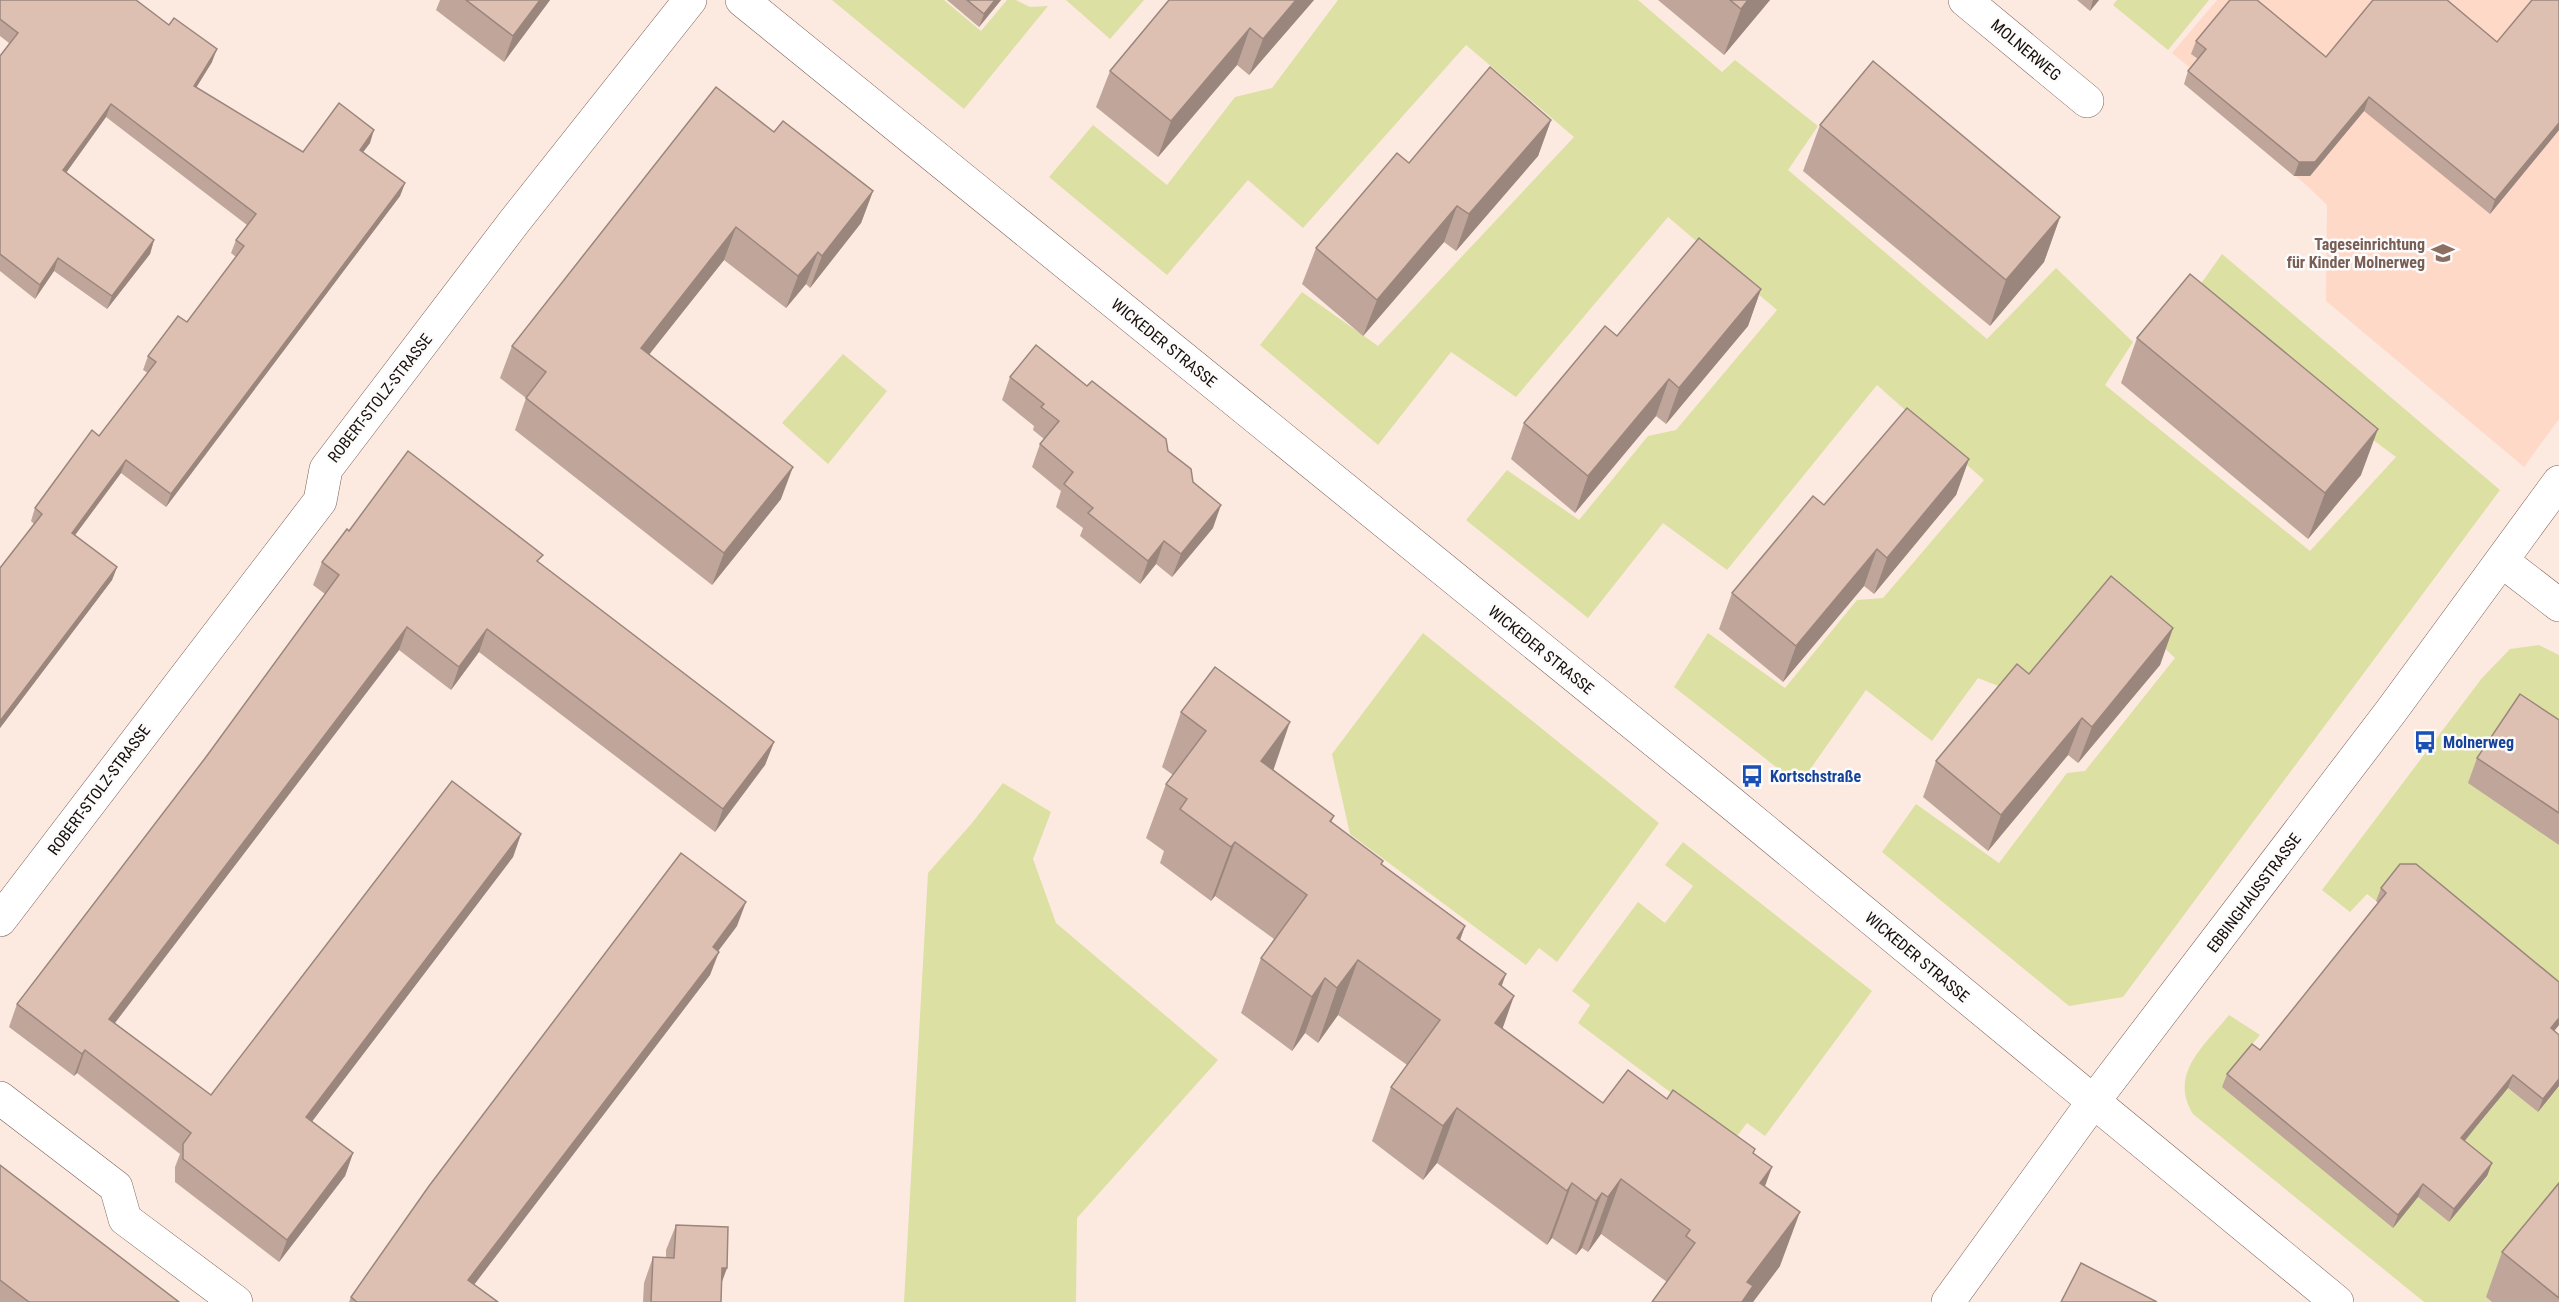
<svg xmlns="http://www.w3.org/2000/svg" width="2559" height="1302" font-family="'Roboto Condensed',sans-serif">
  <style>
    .built { fill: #ffd9c8 }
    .green { fill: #dce0a3 }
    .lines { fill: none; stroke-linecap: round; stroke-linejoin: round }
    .minor-casing { stroke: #7d6357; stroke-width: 34 }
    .minor { stroke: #fff; stroke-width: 33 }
    .wall { fill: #bfa59a }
    .shaded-wall { fill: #9b867d }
    .building { fill: #dec0b3; stroke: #9b867d; stroke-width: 1.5 }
    .labels { text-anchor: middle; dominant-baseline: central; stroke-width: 5; stroke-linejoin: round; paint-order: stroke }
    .street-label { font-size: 16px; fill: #180e0a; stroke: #fbfbfb }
    .education-label { font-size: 16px; font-weight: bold; fill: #785e54; stroke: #fbfbfb; text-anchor: end }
    .transit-label { font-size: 16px; font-weight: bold; fill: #164399; stroke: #fbfbfb; text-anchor: start }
  </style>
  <rect width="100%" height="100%" fill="#fceae1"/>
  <!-- built -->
  <polygon class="built" points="2217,0 2559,0 2559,419 2524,467 2326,301 2327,205 2304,183 2184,84 2194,71 2172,53"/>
  <!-- green -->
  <g class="green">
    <polygon points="832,0 944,0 981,31 1007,0 1016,0 1030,7 1048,6 964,109"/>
    <polygon points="1066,0 1144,0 1110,39"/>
    <polygon points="1338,0 1638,0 1722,72 1735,60 1818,126 1788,170 1987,339 2056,268 2133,342 2105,385 2310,551 2396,457 2188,302 2222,254 2500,490 2123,997 2069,1006 1882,852 1916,804 1999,863 2067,773 2085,771 2175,658 2109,596 2016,693 1978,678 1932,741 1866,690 1799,785 1674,687 1708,633 1785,688 1857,600 1883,598 1984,480 1877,385 1727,570 1663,523 1588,618 1466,520 1507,470 1579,520 1648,436 1676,430 1777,310 1668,217 1516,397 1451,352 1378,445 1260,345 1302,292 1378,346 1574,137 1466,45 1303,228 1248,180 1167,275 1049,177 1093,125 1167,185 1235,97 1272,88"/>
    <polygon points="2117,0 2209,0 2168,50 2113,5"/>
    <polygon points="843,354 887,391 828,464 782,423"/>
    <polygon points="1423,633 1659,823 1557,962 1539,948 1526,965 1350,834 1332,754"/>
    <polygon points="2539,645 2559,655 2559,999 2401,870 2376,901 2367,894 2350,912 2322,890 2482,678 2510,649"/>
    <polygon points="1003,783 1051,812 1033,859 1056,923 1218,1060 1077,1218 1076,1302 904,1302 928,873 972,823"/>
    <polygon points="1683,842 1872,991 1765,1136 1747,1123 1734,1140 1578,1023 1590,1005 1572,991 1638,902 1665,923 1693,886 1665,865"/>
    <path d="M2229 1015 2260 1035 2245 1053 2393 1228 2418 1197 2449 1222 2488 1176 2456 1151 2508 1088 2538 1112 2559 1087V1302H2424L2193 1114C2168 1074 2205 1045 2229 1015Z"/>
  </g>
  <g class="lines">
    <!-- minor casing -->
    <g class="minor-casing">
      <g id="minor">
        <polyline points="742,0 1730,802 2337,1302"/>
        <polyline points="1965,0 2087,101"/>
        <polyline points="2502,561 2559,605"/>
        <polyline points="0,920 320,501 326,469 514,222 690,0"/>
        <polyline points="0,1098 116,1187 125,1219 236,1302"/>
        <polyline points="1948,1302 2093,1102 2392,710 2559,482"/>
      </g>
    </g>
    <!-- minor -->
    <use href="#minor" class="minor"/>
  </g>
  <!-- wall -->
  <g class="wall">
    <polygon points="0,0 212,62 196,88 303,152 370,143 363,152 405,183 400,196 166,507 121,473 75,535 117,567 112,580 0,728 0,568 34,524 31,521 35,508 99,436 148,373 143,370 148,356 187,322 236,257 231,253 236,240 247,225 106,117 66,173 154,240 150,254 107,309 54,271 35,299 0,271 0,56 9,43 0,36"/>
    <polygon points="440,0 550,0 504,62 436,10"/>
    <polygon points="947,0 1001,0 979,27"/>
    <polygon points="1314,0 1249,75 1237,65 1158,157 1096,107 1110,71"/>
    <polygon points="1658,0 1770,0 1724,55"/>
    <polygon points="2077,0 2099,0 2090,11"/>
    <polygon points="2196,41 2326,57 2559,130 2490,214 2364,111 2310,176 2294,176 2184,84 2188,71 2198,59 2191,54"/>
    <polygon points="1551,120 1538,156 1456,251 1444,242 1363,336 1302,284 1316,248 1409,163"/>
    <polygon points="1820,125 2060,217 2044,262 1990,326 1803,171"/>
    <polygon points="774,132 873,191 861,223 810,288 806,284 786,308 724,260 649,354 781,499 712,585 515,430 526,398 500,378 512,346"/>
    <polygon points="1761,289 1748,326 1666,424 1656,416 1575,513 1511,459 1524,423 1617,336"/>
    <polygon points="2137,338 2361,475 2308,539 2121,383"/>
    <polygon points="1010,377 1168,451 1193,482 1213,528 1172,577 1156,564 1140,584 1080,536 1083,528 1056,507 1061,491 1032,467 1040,444 1044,439 1033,430 1034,426 1002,400"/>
    <polygon points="1969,459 1956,495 1874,594 1864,586 1783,682 1719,629 1732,593 1824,505"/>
    <polygon points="349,531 540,563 774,742 765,765 715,832 479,652 451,690 399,650 115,1023 211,1095 521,834 513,857 312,1121 353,1153 345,1176 279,1262 175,1182 175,1167 180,1154 77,1073 74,1076 9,1027 17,1004 206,757 325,594 313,585 322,562"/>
    <polygon points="2173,628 2160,665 2078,763 2068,755 1988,851 1923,797 1936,761 2029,674"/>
    <polygon points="1181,712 1273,770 1334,816 1331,823 1382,864 1465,926 1460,940 1502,986 1502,1029 1603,1103 1667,1099 1755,1149 1753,1154 1765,1187 1780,1266 1753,1302 1652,1302 1667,1282 1601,1234 1588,1252 1582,1248 1576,1255 1552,1238 1547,1245 1437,1163 1423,1180 1372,1141 1391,1087 1407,1065 1338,1015 1318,1043 1305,1033 1292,1051 1241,1013 1261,958 1274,939 1215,896 1211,901 1160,863 1164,851 1146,838 1166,784 1173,775 1162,767"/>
    <polygon points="2559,720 2559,845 2468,783 2477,758"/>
    <polygon points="2381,888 2559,982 2559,1025 2554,1031 2559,1086 2538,1112 2508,1088 2482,1119 2465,1141 2492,1163 2487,1176 2449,1222 2418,1197 2393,1228 2222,1087 2227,1074 2260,1050 2378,903 2376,901"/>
    <polygon points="737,926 718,951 710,975 474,1284 498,1302 349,1302 351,1297"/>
    <polygon points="0,1165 179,1302 0,1302"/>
    <polygon points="2559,1183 2559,1302 2492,1302 2486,1297 2502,1252"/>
    <polygon points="676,1225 727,1268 722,1282 721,1302 643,1302 644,1283 653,1257 666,1258 666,1250"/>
  </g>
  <!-- shaded-wall -->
  <g class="shaded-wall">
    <polygon points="540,0 550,0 504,62 513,36"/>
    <polygon points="995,0 1001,0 979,27 984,14"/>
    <polygon points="1296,0 1314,0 1249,75 1263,39"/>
    <polygon points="1748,0 1770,0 1724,55 1741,9"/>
    <polygon points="2093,0 2099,0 2090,11"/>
    <polygon points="1250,28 1237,65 1158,157 1171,121"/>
    <polygon points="217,49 212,62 189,99 194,86"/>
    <polygon points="2369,97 2364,111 2310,176 2294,176 2299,162"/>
    <polygon points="111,104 106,117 58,184 63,170"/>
    <polygon points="1551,120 1538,156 1456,251 1469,214"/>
    <polygon points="2559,123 2559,130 2490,214 2495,200"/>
    <polygon points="374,130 370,143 355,163 360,150"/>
    <polygon points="405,183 400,196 166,507 171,494"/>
    <polygon points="873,191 861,223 810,288 822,256"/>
    <polygon points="1457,206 1444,242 1363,336 1377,300"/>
    <polygon points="2060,217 2044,262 1990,326 2006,280"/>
    <polygon points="736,227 724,260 629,380 641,348"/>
    <polygon points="154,240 150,254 107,309 112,296"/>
    <polygon points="818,252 806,284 786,308 798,276"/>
    <polygon points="58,258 54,271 35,299 40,285"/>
    <polygon points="1761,289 1748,326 1666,424 1679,388"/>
    <polygon points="1669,379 1656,416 1575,513 1588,476"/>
    <polygon points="2378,429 2361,475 2308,539 2325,493"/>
    <polygon points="1969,459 1956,495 1874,594 1887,558"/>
    <polygon points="126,460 121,473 67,546 72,533"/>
    <polygon points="793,467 781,499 712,585 724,553"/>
    <polygon points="1221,505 1213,528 1172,577 1181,554"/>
    <polygon points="1164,541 1156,564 1140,584 1148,561"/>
    <polygon points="1877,549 1864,586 1783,682 1796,646"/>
    <polygon points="117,567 112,580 0,728 0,721"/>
    <polygon points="407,627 399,650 101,1041 109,1019"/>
    <polygon points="2173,628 2160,665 2078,763 2092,727"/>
    <polygon points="487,629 479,652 451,690 459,667"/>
    <polygon points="2082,718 2068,755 1988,851 2001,815"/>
    <polygon points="1290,722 1271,777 1261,761"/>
    <polygon points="774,742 765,765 715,832 723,809"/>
    <polygon points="521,834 513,857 298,1140 306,1117"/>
    <polygon points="1235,842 1215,896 1211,901 1231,847"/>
    <polygon points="746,902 737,926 704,970 713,947"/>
    <polygon points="1465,926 1445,981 1457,938"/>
    <polygon points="719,952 710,975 461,1302 468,1280"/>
    <polygon points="1358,960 1338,1015 1318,1043 1337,988"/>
    <polygon points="1506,974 1486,1029 1499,984"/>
    <polygon points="1325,978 1305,1033 1292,1051 1312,997"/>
    <polygon points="1514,996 1495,1050 1495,1023"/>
    <polygon points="2559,1018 2559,1025 2546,1041 2551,1028"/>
    <polygon points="85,1050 77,1073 74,1076 82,1054"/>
    <polygon points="2513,1075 2508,1088 2456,1151 2461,1138"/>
    <polygon points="2559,1079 2559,1086 2538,1112 2543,1099"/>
    <polygon points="1457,1108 1437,1163 1423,1180 1443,1126"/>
    <polygon points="353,1153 345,1176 279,1262 287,1240"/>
    <polygon points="2492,1163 2487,1176 2449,1222 2454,1209"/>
    <polygon points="1772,1167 1752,1222 1760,1183"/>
    <polygon points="1621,1179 1601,1234 1588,1252 1608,1197"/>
    <polygon points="1572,1183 1552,1238 1547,1245 1567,1191"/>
    <polygon points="2423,1184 2418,1197 2393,1228 2398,1215"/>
    <polygon points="1602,1193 1582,1248 1576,1255 1596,1201"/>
    <polygon points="1800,1212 1780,1266 1753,1302 1740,1302 1747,1282"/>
    <polygon points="722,1268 727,1268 717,1294"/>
  </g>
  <!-- building -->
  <g class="building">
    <polygon points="0,0 136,0 169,25 174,18 217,49 194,86 303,152 339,103 374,130 360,150 405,183 171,494 126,460 72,533 117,567 0,721 0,568 42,514 35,508 92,430 99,436 156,362 148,356 178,316 187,322 244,246 236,240 256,214 111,104 63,170 154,240 112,296 58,258 40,285 0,254 0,56 18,33 0,19"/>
    <polygon points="466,0 540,0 513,36"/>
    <polygon points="967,0 995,0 984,14"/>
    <polygon points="1169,0 1296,0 1263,39 1250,28 1171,121 1110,71"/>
    <polygon points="1730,0 1748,0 1741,9"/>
    <polygon points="2230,0 2257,0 2326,57 2373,0 2447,0 2497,42 2532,0 2559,0 2559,123 2495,200 2369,97 2315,162 2299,162 2188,71 2206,49 2196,41"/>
    <polygon points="1873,61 2060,217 2006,280 1820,125"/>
    <polygon points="1490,67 1551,120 1469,214 1457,206 1377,300 1316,248 1397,153 1409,163"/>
    <polygon points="716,87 774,132 783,121 873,191 822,256 818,252 798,276 736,227 641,348 793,467 724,553 526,398 546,372 512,346"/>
    <polygon points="1699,238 1761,289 1679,388 1669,379 1588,476 1524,423 1605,326 1617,336"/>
    <polygon points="2190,274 2378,429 2325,493 2137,338"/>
    <polygon points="1036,345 1087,386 1092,381 1166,439 1168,451 1191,469 1193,482 1221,505 1181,554 1164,541 1148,561 1088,513 1093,508 1064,484 1073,472 1040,444 1059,421 1041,407 1044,404 1010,377"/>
    <polygon points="1907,408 1969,459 1887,558 1877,549 1796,646 1732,593 1813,496 1824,505"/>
    <polygon points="408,451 543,555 537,561 774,742 723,809 487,629 459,667 407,627 109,1019 211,1095 452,781 521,834 306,1117 353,1153 287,1240 183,1159 183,1144 191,1133 85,1050 82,1054 17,1004 206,757 339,575 322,562 347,529 349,531"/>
    <polygon points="2111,576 2173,628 2092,727 2082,718 2001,815 1936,761 2017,664 2029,674"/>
    <polygon points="1215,667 1290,722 1261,761 1334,816 1330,821 1383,861 1381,864 1465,926 1457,938 1506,974 1499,984 1514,996 1495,1023 1603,1103 1628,1070 1667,1099 1673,1090 1755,1149 1753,1153 1772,1167 1760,1183 1800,1212 1747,1282 1753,1286 1742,1302 1652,1302 1695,1243 1686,1236 1690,1230 1621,1179 1608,1197 1602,1193 1596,1201 1572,1183 1567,1191 1457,1108 1443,1126 1391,1087 1440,1020 1358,960 1337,988 1325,978 1312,997 1261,958 1307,895 1235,842 1231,847 1180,809 1187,799 1166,784 1206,731 1181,712"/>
    <polygon points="2520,694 2559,720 2559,813 2477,758"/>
    <polygon points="681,853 746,902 713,947 719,952 468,1280 498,1302 357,1302 351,1297 429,1186"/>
    <polygon points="2400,864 2416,864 2559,982 2559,1018 2551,1028 2559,1035 2559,1079 2543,1099 2513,1075 2461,1138 2492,1163 2454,1209 2423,1184 2398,1215 2227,1074 2252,1044 2260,1050 2386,893 2381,888"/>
    <polygon points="0,1165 179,1302 29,1302 0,1280"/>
    <polygon points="2559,1183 2559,1298 2502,1252"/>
    <polygon points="676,1225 728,1227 727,1268 722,1268 721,1302 651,1302 653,1257 674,1258"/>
    <polygon points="2081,1263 2157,1302 2061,1302"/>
  </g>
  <!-- icons -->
  <defs>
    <g id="school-bare" transform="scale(1.8)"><path d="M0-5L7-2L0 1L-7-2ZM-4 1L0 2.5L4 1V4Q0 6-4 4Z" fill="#8d6e63" stroke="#fbfbfb" stroke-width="2.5" paint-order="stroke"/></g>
    <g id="bus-bare" transform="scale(1.8)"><path d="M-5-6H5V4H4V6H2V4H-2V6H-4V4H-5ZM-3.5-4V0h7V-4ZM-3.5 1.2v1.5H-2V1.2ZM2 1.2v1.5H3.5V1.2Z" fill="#1a4fb4" stroke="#fbfbfb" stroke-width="2.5" paint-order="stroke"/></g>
  </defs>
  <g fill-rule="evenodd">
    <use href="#school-bare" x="2443" y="253"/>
    <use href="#bus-bare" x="2425" y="742"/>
    <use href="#bus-bare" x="1752" y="776"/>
  </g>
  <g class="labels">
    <!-- street labels -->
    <g class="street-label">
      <text transform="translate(2026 50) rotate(40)">MOLNERWEG</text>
      <text transform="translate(1164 343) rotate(39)">WICKEDER STRASSE</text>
      <text transform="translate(380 398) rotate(-52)">ROBERT-STOLZ-STRASSE</text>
      <text transform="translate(1541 650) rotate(39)">WICKEDER STRASSE</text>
      <text transform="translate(99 790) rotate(-53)">ROBERT-STOLZ-STRASSE</text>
      <text transform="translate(2254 893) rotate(-53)">EBBINGHAUSSTRASSE</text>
      <text transform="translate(1917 957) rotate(40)">WICKEDER STRASSE</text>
    </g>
    <!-- education labels -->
    <g class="education-label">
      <text x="2425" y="244">Tageseinrichtung<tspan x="2425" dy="18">für Kinder Molnerweg</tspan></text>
    </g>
    <!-- transit labels -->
    <g class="transit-label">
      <text x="2443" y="742">Molnerweg</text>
      <text x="1770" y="776">Kortschstraße</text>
    </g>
  </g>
</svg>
